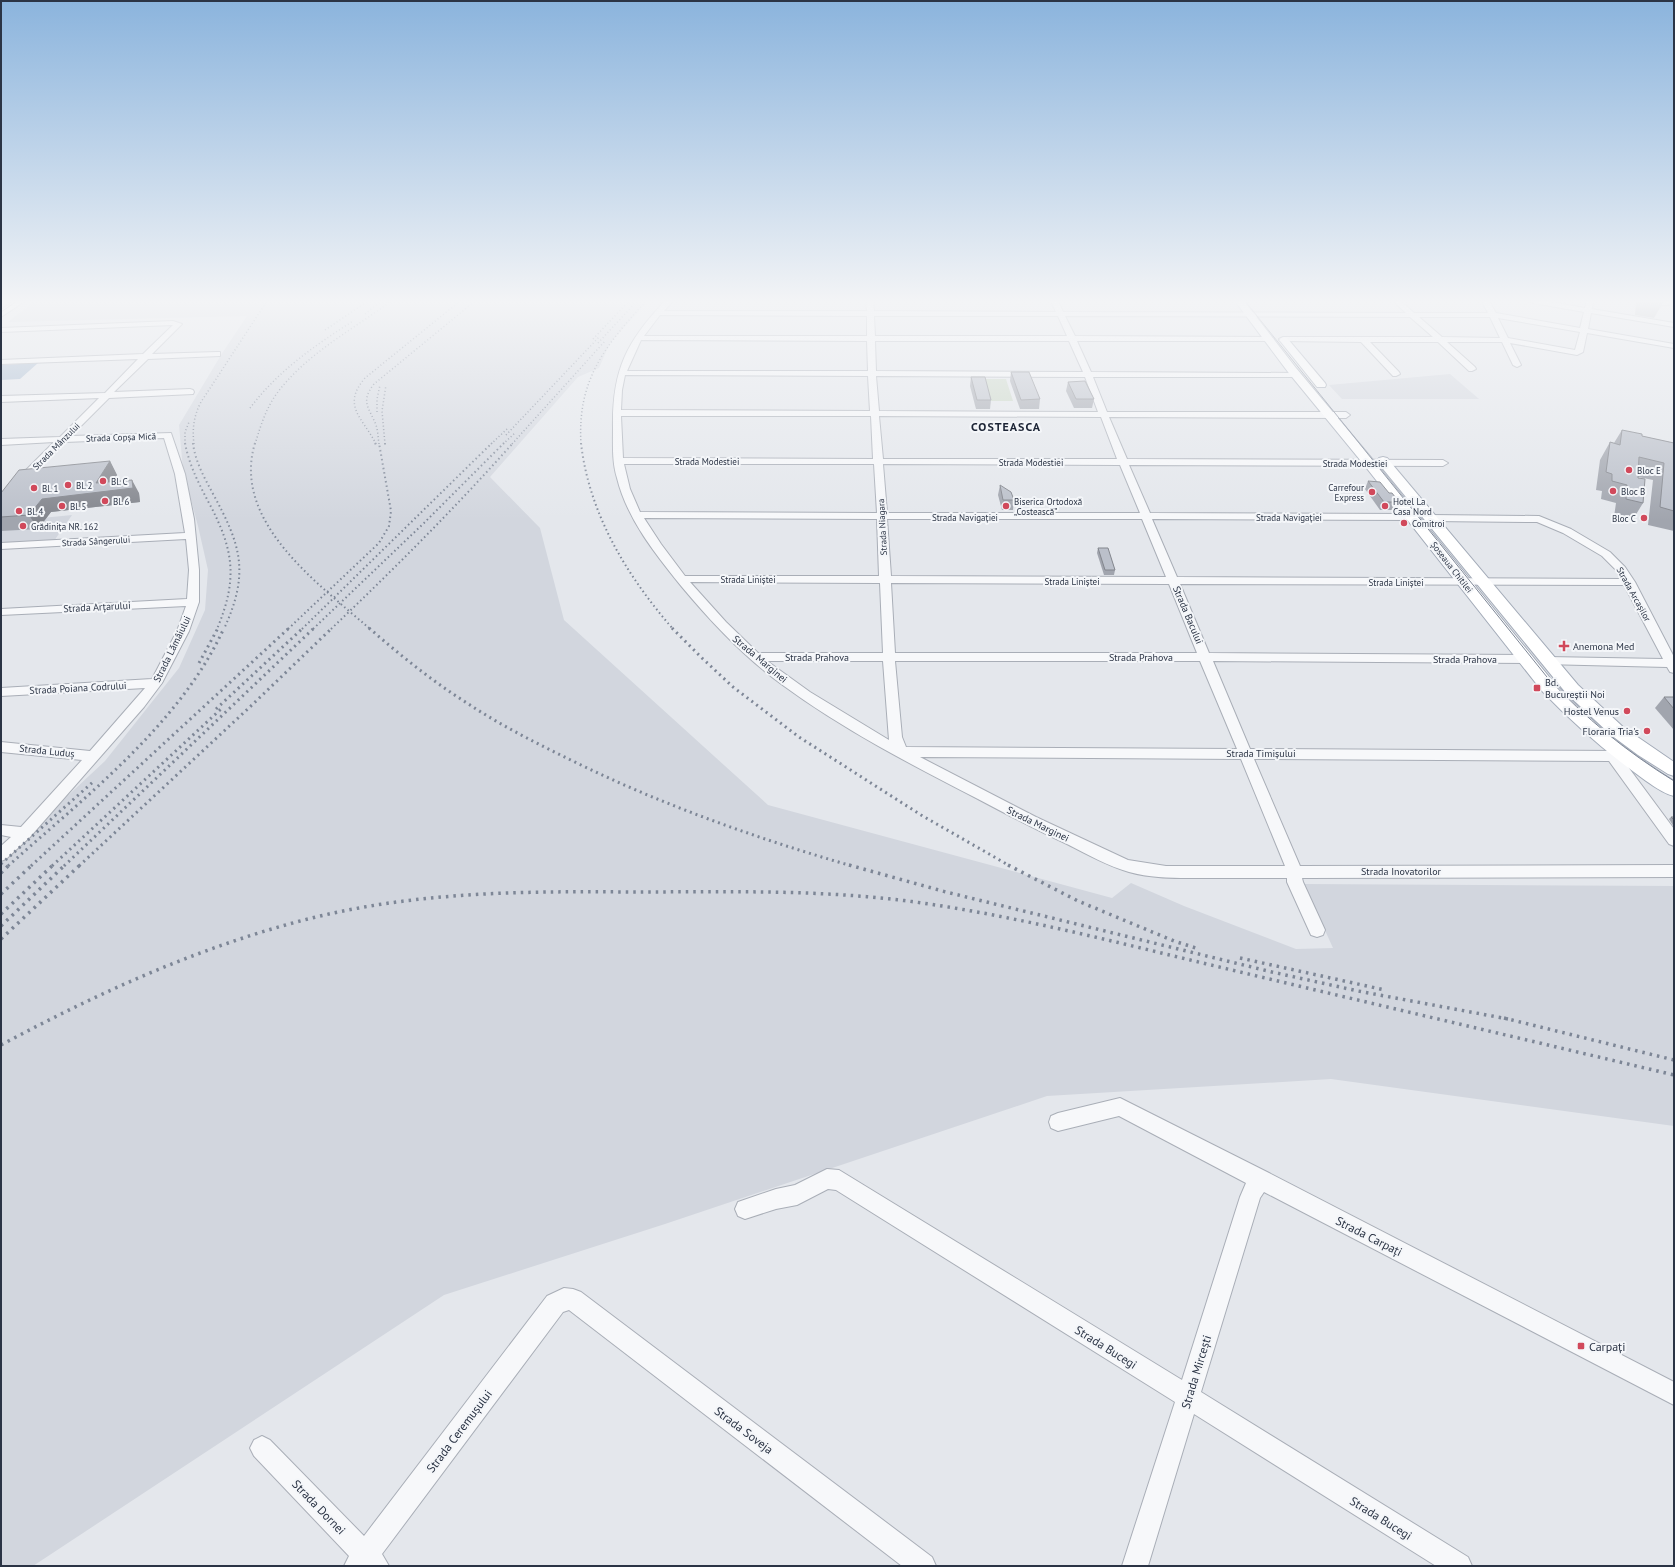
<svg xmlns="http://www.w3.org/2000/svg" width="1675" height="1567" font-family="'PT Sans',sans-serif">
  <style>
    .built { fill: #d2d6de }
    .green { fill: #c9d6c5 }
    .water { fill: #9fb4cc }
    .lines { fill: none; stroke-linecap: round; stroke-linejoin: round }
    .minor-casing { stroke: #a9aeb7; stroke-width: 2 }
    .major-casing { stroke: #a3abb8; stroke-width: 2 }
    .minor { fill: #f7f8fa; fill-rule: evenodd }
    .major { fill: #fff; fill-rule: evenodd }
    .tram { stroke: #7d8696; stroke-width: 1 }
    .rail-far3 { stroke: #7d8696; stroke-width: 1.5; stroke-dasharray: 1 2.5; stroke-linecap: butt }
    .rail-far2 { stroke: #7d8696; stroke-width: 2; stroke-dasharray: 1.5 3; stroke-linecap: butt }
    .rail-far1 { stroke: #7d8696; stroke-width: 3; stroke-dasharray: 2 4; stroke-linecap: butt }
    .rail { stroke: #7d8696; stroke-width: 3.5; stroke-dasharray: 2.5 5; stroke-linecap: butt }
    .wall { fill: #a1a5ae }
    .shaded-wall { fill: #83868d }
    .building { fill: #bbc0ca; stroke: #83868d }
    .poi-dot { fill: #d1495b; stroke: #f4f6f9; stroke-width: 1.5 }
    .labels { text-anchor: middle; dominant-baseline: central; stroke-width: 4; stroke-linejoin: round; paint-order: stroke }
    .far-street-label { font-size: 9px; fill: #2b3445; stroke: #f4f6f9 }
    .far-poi-label { font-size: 9px; fill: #2b3445; stroke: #f4f6f9; text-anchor: start }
    .street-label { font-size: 10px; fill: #2b3445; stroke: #f4f6f9 }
    .poi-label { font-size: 10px; fill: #2b3445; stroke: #f4f6f9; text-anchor: start }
    .far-district-label { font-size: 12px; font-weight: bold; letter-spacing: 1px; fill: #1d2536; stroke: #f4f6f9 }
    .near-street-label { font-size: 12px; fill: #2b3445; stroke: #f4f6f9 }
    .near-poi-label { font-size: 12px; fill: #2b3445; stroke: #f4f6f9; text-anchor: start }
  </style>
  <rect width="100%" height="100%" fill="#e4e7ec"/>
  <!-- built -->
  <g class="built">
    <polygon points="35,301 648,301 610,343 599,368 578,377 490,477 540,528 564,620 768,805 1112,898 1131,883 1184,906 1296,949 1333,948 1304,884 1674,886 1674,1126 1331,1079 1047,1096 665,1224 444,1295 33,1566 1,1566 1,858 105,761 179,668 205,610 208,570 198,526 183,470 179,425 221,355 247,316 8,322"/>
    <polygon points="1450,374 1479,399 1342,399 1329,385"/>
    <polygon points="72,515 54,541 1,544 1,522"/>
  </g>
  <!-- green -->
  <polygon class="green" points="984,379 1006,379 1013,401 990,401"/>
  <!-- water -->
  <polygon class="water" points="38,363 20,379 1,380 1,365"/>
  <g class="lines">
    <!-- minor casing -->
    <g class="minor-casing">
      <g id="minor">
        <path d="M665 301H673L664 311H867L866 301H873L874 311 1056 312 1051 301H1058L1063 312 1406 313 1393 301H1401L1414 313H1488L1482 301H1489L1496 313 1580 328 1584 312 1533 303 1529 301H1545L1585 308 1587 301H1593L1592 309 1674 323V327L1591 313 1588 329 1674 344V348L1587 333 1583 352 1577 355 1510 343 1521 365 1517 367 1513 365 1502 342H1447L1475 367 1476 369 1472 371H1469L1438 342H1370L1399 372 1400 374 1396 376H1393L1361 342 1283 341 1279 339 1283 337H1433L1410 317 1065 316 1075 336 1270 337 1274 339 1270 341H1077L1091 372 1297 373 1301 375 1297 377H1093L1107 412H1346L1350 415 1346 418 1109 417 1127 459 1443 460 1448 463 1443 466 1129 465 1150 513 1413 514 1418 517 1413 520 1152 519 1177 577 1621 579 1616 570 1602 556 1563 533 1537 522 1431 521 1426 518 1431 515 1539 516 1571 529 1610 552 1625 567 1635 582 1674 657V673L1670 672 1667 667 1543 664 1541 661 1543 658 1547 657 1663 659 1624 585 1180 584 1209 653 1526 655 1530 656 1532 659 1530 662 1526 663 1213 661 1250 749 1621 751 1626 753 1628 756 1626 759 1623 760 1674 829V846L1669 844 1609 761 1254 759 1300 866 1674 865V877L1302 878 1303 882 1325 930 1323 935 1317 937 1311 935 1287 882V878C1260 878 1233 878 1205 878 1180 878 1154 879 1129 872 1108 866 1088 855 1069 845 1038 831 1008 815 978 799 912 765 844 730 784 686 745 658 712 623 682 587 656 555 627 519 617 478 612 462 613 445 613 428 612 371 626 342 665 301ZM660 315 867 316V336H644ZM874 316H1058L1067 336H875ZM1419 317H1490L1500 338 1442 337ZM1498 318 1580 332 1575 350 1508 338ZM641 340 867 341 868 371H627ZM875 341H1069L1083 372 876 371ZM625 375 868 376 870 411 621 410 622 390ZM876 376 1085 377 1098 412 879 411ZM621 416H871L873 459 623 458ZM879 416 1101 417 1117 459H883ZM624 464H874L877 513 640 512 630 489ZM883 464 1120 465 1140 513H887ZM644 518 877 519 879 576H685L661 544ZM887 519H1142L1166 577 891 576ZM690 582 880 583 883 653H758L726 622ZM891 583 1169 584 1197 653H895ZM767 661H883L889 740 810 692ZM895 661H1200L1237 749 906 747 902 737ZM920 757 1241 759 1285 866H1166L1128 860 1036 817Z"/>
        <path d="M1649 301H1668L1672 303C1667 307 1654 305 1649 301Z"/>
        <polygon points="173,321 182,324 152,354 217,352 220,352 220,356 148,359 114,392 190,389 193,390 194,392 193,394 109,398 71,436 171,433 185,474 194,519 199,570 199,602 189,631 162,683 144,707 30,837 6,859 1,861 1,846 11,837 1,835 1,825 21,827 82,760 1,752 1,742 90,751 145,688 1,696 1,688 152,679 177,631 186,606 1,615 1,609 187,599 189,570 186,539 1,549 1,543 185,533 175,474 164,438 65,442 5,503 1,504 1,495 54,442 1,445 1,439 60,437 99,398 1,402 1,396 105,393 138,359 1,364 1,360 143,354 173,325 1,332 1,328"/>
        <polygon points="1120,1098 1269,1173 1674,1382 1674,1405 1264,1192 1260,1198 1201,1392 1468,1557 1472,1566 1436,1566 1194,1414 1148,1566 1122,1566 1175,1402 836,1190 828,1189 797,1205 776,1209 745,1219 738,1216 735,1209 738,1202 776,1189 795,1185 827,1169 839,1170 1182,1380 1240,1197 1246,1183 1119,1116 1058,1131 1051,1128 1049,1122 1051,1116 1058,1113"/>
        <polygon points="564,1288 573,1289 581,1292 932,1557 936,1566 902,1566 569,1310 563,1312 382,1554 389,1566 344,1566 349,1556 254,1456 250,1448 254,1440 262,1436 270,1440 364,1536 547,1296"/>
      </g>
    </g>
    <!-- major casing -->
    <g class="major-casing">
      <g id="major">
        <polygon points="14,301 25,301 1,317 1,310"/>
        <path d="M1235 301H1244L1296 368 1373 460 1554 683C1590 721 1630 754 1674 781V796C1662 793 1652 785 1642 778 1606 752 1573 723 1542 691L1365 466 1288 372Z"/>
        <polygon points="1284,337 1287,338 1325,383 1326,385 1325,387 1317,387 1281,342 1279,340"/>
        <polygon points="1383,457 1387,458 1578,685 1623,727 1674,762 1674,776 1668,774 1638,755 1611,735 1566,693 1379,464 1377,461 1379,458"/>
      </g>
    </g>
    <!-- minor -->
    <use href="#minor" class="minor"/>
    <!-- major -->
    <use href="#major" class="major"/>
    <!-- tram -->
    <g class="tram">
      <path d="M1245 301 1547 677C1585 718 1627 752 1674 781"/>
      <polyline points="1,312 17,301"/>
    </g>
    <!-- rail-far3 -->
    <g class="rail-far3">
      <polyline points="365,314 381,301"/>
      <polyline points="325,330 368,301"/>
      <polyline points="593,339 629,301"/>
      <polyline points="598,343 637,301"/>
      <path d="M250 408C278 371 314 346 353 321"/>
      <polyline points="377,412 377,399 380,385"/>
      <polyline points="506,435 600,336"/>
      <polyline points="185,444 185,432 189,422"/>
      <path d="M194 444C192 429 194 415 201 402L267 301"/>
      <path d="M255 444C260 428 265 411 275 396 304 355 351 331 391 301"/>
      <path d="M376 444C363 418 341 406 365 378L460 301"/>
      <path d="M379 444C378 438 378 431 376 425 369 407 360 402 374 384L475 301"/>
      <polyline points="385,444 382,411 386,385"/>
      <polyline points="491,444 507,429"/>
      <polyline points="503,444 515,433"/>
      <polyline points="512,444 605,341"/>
      <path d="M581 444C577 380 605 346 646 301"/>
    </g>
    <!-- rail-far2 -->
    <g class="rail-far2">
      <path d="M185 443C189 465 199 484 209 503 234 550 238 579 217 629"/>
      <path d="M193 443C195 461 204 477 212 492 241 545 250 572 224 629"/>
      <path d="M255 443C231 522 319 584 370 629"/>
      <polyline points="375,443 376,445"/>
      <polyline points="385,443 385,446"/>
      <path d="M581 443C589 514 627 576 673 629"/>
      <polyline points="288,629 379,543 389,526 391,511 379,443"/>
      <polyline points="302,629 492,443"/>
      <polyline points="313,629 424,523 504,443"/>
      <path d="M331 629C394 569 455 508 513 443"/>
    </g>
    <!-- rail-far1 -->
    <g class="rail-far1">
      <path d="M369 628C400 655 432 681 467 703 503 727 542 746 581 765 668 807 759 839 852 866"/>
      <polyline points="672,628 702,658 733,687 799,737 921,815 1010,866"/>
      <polyline points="199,663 218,628"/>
      <polyline points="216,709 303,628"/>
      <polyline points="1,864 94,781"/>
      <path d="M8 866C85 797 181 723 224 628"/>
      <polyline points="31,866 289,628"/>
      <polyline points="52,866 222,708"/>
      <polyline points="64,866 314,628"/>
      <polyline points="79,866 252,705 332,628"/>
    </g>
    <!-- rail -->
    <g class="rail">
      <polyline points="849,865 946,892 1272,972 1358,991 1508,1019"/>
      <polyline points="1008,865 1078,901 1174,941 1199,949"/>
      <polyline points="1,873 9,865"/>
      <polyline points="1,894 32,865"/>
      <polyline points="1,914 53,865"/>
      <polyline points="1,926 65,865"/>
      <polyline points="1,939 80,865"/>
      <polyline points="1240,958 1385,990"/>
      <polyline points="1504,1018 1674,1060"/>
      <path d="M1 1045C98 993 197 948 304 920 412 892 519 891 630 892 725 892 821 889 915 902 1024 917 1130 946 1236 971 1382 1006 1528 1040 1674 1075"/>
    </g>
  </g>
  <!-- wall -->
  <g class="wall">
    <polygon points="1636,301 1664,301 1654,318 1635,315"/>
    <polygon points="1011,372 1040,399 1039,409 1020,409 1010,381"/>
    <polygon points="971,377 991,400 990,409 976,409 970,386"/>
    <polygon points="1068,382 1094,399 1092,408 1074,408 1066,391"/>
    <polygon points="1622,430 1642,436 1674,443 1674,531 1648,525 1653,480 1638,477 1643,503 1632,521 1614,517 1616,503 1601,499 1602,491 1596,490 1600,460 1610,442 1614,443"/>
    <polygon points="110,461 117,475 113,481 139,493 140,502 51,512 38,529 1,531 1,493"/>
    <polygon points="1368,481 1389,493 1399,502 1395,510 1380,510 1365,489"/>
    <polygon points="1000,485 1014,500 1013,510 1002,510 998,495"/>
    <polygon points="1098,548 1115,570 1114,575 1104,575 1097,553"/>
    <polygon points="1664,697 1674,697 1674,730 1655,708"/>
    <polygon points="1671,817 1674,817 1674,827 1669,819"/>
  </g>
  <!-- shaded-wall -->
  <polygon class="shaded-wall" points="110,461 117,475 107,491 132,480 139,493 140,502 51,512 38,529 29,515 42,499 96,483"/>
  <!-- building -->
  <g class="building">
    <polygon points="1011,372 1029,372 1040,399 1021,400"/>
    <polygon points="971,377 985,377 991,400 977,400"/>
    <polygon points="1085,381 1094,399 1076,399 1068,382"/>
    <polygon points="1622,430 1642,434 1642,436 1674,443 1674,511 1660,507 1664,463 1639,457 1638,478 1645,479 1643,503 1626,499 1627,485 1612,481 1612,474 1606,472 1610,442 1620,445"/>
    <polygon points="110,461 96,483 132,480 133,488 42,499 29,515 1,517 1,503 2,502 1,502 1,493 19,470"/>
    <polygon points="1368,481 1380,482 1389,493 1392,493 1399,502 1384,502"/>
    <polygon points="1000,485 1011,492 1014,500 1003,500"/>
    <polygon points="1098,548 1108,548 1115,570 1105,570"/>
    <polygon points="1664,697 1674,697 1674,709"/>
    <polygon points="1671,817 1674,817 1674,820"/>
  </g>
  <!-- sky -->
  <linearGradient id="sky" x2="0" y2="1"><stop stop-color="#8bb4dd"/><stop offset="0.58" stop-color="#f3f4f6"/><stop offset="1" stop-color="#f3f4f6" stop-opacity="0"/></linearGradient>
  <rect width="1675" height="520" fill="url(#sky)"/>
  <!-- markers -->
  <g class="poi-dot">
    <circle cx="1629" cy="470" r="4"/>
    <circle cx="103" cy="481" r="4"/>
    <circle cx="68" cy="485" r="4"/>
    <circle cx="34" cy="488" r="4"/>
    <circle cx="1613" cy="491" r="4"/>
    <circle cx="1372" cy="492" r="4"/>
    <circle cx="105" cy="501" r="4"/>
    <circle cx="62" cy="506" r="4"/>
    <circle cx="1006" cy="506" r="4"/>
    <circle cx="1385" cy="506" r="4"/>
    <circle cx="19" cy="511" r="4"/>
    <circle cx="1644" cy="518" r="4"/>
    <circle cx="1404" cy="523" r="4"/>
    <circle cx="23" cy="526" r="4"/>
    <path d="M1562 640h4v4h4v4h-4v4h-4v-4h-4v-4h4z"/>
    <rect x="1533" y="684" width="8" height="8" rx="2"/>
    <circle cx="1627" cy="711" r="4"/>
    <circle cx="1647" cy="731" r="4"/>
    <rect x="1577" y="1342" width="8" height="8" rx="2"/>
  </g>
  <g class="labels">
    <!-- far-street labels -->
    <g class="far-street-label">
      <text transform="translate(121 437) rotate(-2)">Strada Copșa Mică</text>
      <text transform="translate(56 446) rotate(-45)">Strada Mânzului</text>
      <text x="707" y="461">Strada Modestiei</text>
      <text x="1031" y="462">Strada Modestiei</text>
      <text x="1355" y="463">Strada Modestiei</text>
      <text x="965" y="517">Strada Navigației</text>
      <text x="1289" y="517">Strada Navigației</text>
      <text transform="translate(882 527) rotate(-93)">Strada Niagara</text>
      <text transform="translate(96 541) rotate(-3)">Strada Sângerului</text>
      <text transform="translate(1452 567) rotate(52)">Șoseaua Chitilei</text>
      <text x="748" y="579">Strada Liniștei</text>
      <text x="1072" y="581">Strada Liniștei</text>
      <text x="1396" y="582">Strada Liniștei</text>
      <text transform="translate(1634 594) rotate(61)">Strada Arcașilor</text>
    </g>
    <!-- far-poi labels -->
    <g class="far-poi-label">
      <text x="1637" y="470">Bloc E</text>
      <text x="111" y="481">Bl. C</text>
      <text x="76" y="485">Bl. 2</text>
      <text x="1364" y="487" text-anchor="end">Carrefour<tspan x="1364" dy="10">Express</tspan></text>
      <text x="42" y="488">Bl. 1</text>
      <text x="1621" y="491">Bloc B</text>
      <text x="113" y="501">Bl. 6</text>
      <text x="1014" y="501">Biserica Ortodoxă<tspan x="1014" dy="10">„Costească”</tspan></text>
      <text x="1393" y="501">Hotel La<tspan x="1393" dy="10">Casa Nord</tspan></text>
      <text x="70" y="506">Bl. 5</text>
      <text x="27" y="511">Bl. 4</text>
      <text x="1636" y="518" text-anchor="end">Bloc C</text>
      <text x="1412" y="523">Comitroi</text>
      <text x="31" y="526">Grădinița NR. 162</text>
    </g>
    <!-- street labels -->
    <g class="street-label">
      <text transform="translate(97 607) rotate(-3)">Strada Arțarului</text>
      <text transform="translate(1188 615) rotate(67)">Strada Bacului</text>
      <text transform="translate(172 649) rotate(-64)">Strada Lămâiului</text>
      <text x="817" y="657">Strada Prahova</text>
      <text x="1141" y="657">Strada Prahova</text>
      <text transform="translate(760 659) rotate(40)">Strada Marginei</text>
      <text x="1465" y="659">Strada Prahova</text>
      <text transform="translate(78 688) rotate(-3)">Strada Poiana Codrului</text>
      <text transform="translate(47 751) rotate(6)">Strada Luduș</text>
      <text x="1261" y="753">Strada Timișului</text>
      <text transform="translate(1038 824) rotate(26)">Strada Marginei</text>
      <text x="1401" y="871">Strada Inovatorilor</text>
    </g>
    <!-- poi labels -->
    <g class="poi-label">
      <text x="1573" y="646">Anemona Med</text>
      <text x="1545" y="682">Bd.<tspan x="1545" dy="12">Bucureștii Noi</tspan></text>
      <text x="1619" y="711" text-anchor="end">Hostel Venus</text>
      <text x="1639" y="731" text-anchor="end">Floraria Tria's</text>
    </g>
    <!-- far-district labels -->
    <g class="far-district-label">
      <text x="1006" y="426">COSTEASCA</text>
    </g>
    <!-- near-street labels -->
    <g class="near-street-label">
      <text transform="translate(1369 1236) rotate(27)">Strada Carpați</text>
      <text transform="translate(1106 1347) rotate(32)">Strada Bucegi</text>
      <text transform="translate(1196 1372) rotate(-73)">Strada Mircești</text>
      <text transform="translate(744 1430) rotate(37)">Strada Soveja</text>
      <text transform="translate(459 1431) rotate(-53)">Strada Ceremușului</text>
      <text transform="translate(319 1507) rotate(46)">Strada Dornei</text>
      <text transform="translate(1381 1518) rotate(32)">Strada Bucegi</text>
    </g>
    <!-- near-poi labels -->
    <g class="near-poi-label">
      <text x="1589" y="1346">Carpați</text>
    </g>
  </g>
  <!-- border -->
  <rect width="1675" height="1567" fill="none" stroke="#2b3445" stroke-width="4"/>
</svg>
